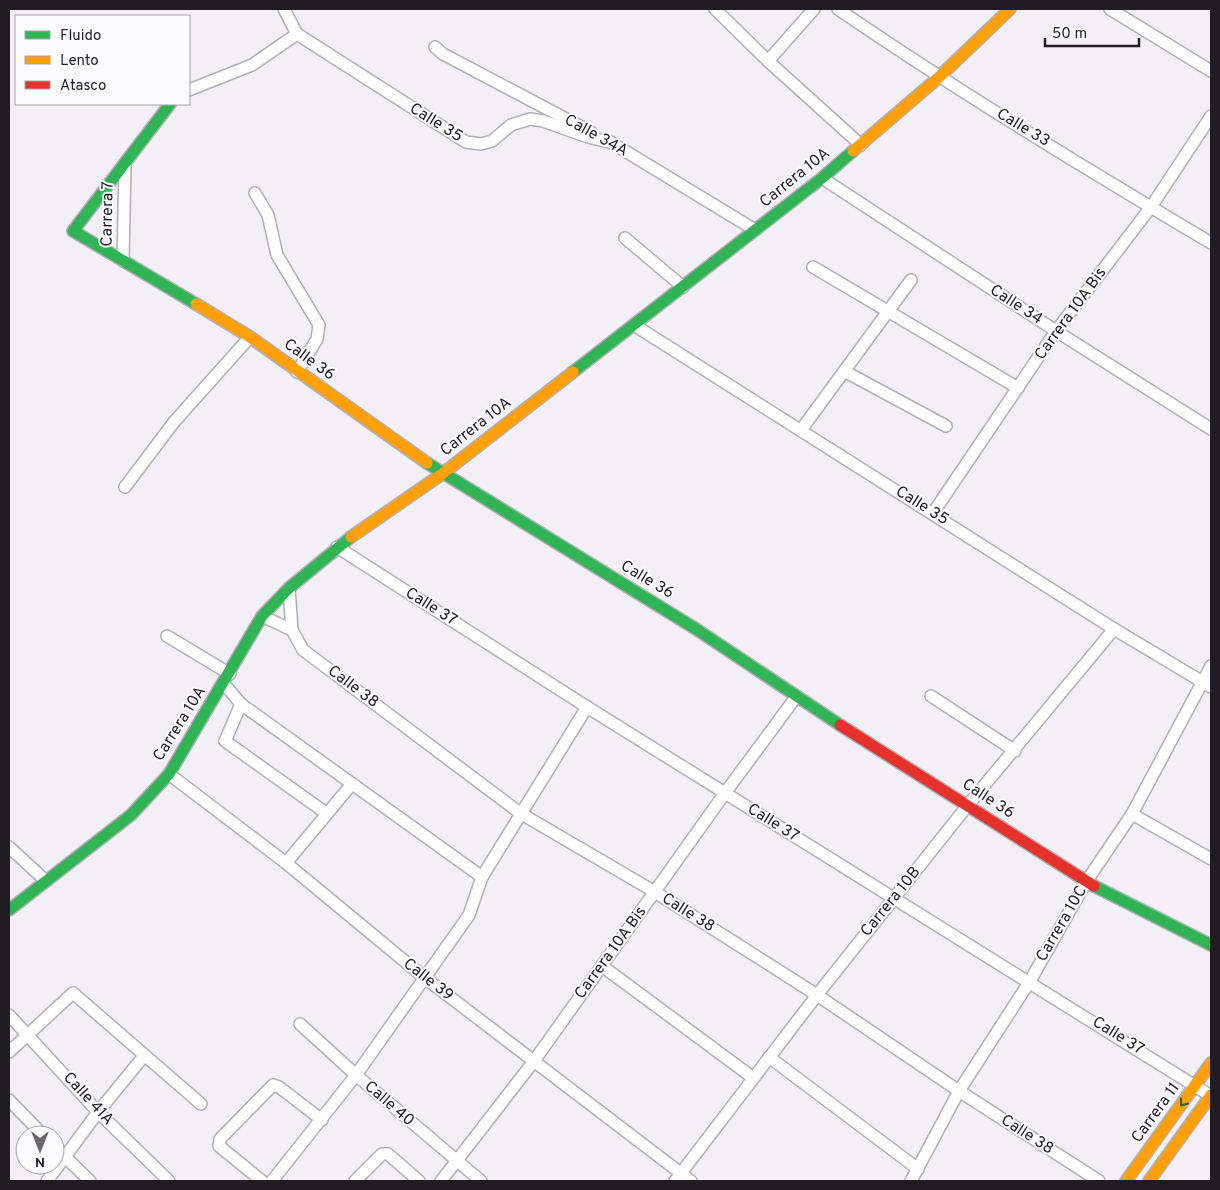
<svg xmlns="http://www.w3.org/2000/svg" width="1220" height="1190" font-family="Overpass,sans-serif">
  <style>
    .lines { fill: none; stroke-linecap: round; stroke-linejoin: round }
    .street-casing { stroke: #b2afb5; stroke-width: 14 }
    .fast-casing { stroke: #b2afb5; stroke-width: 14 }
    .slow-casing { stroke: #b2afb5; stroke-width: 14 }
    .jam-casing { stroke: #b2afb5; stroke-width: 14 }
    .street { stroke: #fdfdfe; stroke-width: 11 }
    .fast { stroke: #30b455; stroke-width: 11 }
    .slow { stroke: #ff9f0a; stroke-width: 11 }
    .jam { stroke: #e5322d; stroke-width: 11 }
    .oneway { stroke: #276138 }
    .labels { text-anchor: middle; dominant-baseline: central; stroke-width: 4; stroke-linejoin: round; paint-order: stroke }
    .street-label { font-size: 16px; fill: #1f1d21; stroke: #fcfbfe }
  </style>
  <rect width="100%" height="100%" fill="#f2eff6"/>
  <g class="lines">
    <!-- street casing -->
    <g class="street-casing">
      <g id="street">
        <polyline points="284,9 297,34 466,142 481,144 492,141 511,125 530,119 543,121 588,137 613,143"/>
        <polyline points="715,9 768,61 861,145"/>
        <path d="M838 9C959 92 1085 168 1211 243"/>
        <polyline points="1110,9 1211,71"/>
        <polyline points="435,47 443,54 591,132"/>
        <polyline points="768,61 814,9"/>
        <polyline points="189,90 252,65 297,34"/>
        <polyline points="607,140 755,230"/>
        <polyline points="822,178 1056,331 1211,429"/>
        <polyline points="255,193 268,215 277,255 319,325 317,339 297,372"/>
        <polyline points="625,238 683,287"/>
        <polyline points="123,261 125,166"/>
        <polyline points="813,267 1018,388"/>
        <polyline points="634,325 1114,629 1211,687"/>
        <polyline points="844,371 946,426"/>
        <polyline points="801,430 911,280"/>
        <polyline points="125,487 174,422 250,337"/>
        <polyline points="933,513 1056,331 1151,207 1211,116"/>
        <polyline points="337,547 587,707 1211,1096"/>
        <polyline points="289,588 292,630 303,650 520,813 655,892 817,995 959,1091 1099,1181"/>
        <polyline points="262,616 292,630"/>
        <polyline points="167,636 230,674"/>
        <polyline points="224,684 241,704 482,877"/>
        <polyline points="931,696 1015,751"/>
        <polyline points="241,704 225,741 326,813"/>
        <polyline points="169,774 286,863 425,978 691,1181"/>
        <polyline points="1132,814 1211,859"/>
        <polyline points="9,847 46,881"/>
        <polyline points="286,863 351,785"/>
        <polyline points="602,966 752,1077"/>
        <polyline points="9,1015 98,1112 169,1181"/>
        <polyline points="300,1024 356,1075 481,1181"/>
        <polyline points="9,1052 73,993 201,1104"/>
        <polyline points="769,1057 918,1169"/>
        <polyline points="9,1100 43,1135"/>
        <polyline points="55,1147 90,1181"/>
        <polyline points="47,1181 98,1112 144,1056"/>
        <polyline points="262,1181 219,1146 220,1139 273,1085 279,1087 322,1120"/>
        <polyline points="272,1181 356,1075 469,915 482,877 587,707"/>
        <polyline points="355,1181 382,1154 388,1154 419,1181"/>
        <polyline points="441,1181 534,1061 725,793 796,697"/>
        <polyline points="675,1181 817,995 968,805 1114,629"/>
        <polyline points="911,1181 959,1091 1030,981 1086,882 1132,814 1211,666"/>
      </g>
    </g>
    <!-- fast casing -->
    <g class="fast-casing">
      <g id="fast">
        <polyline points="170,104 73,231 196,304"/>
        <polyline points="573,372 822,178 853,151"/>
        <polyline points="427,463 696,629 840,725"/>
        <polyline points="1094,886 1211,945"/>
        <polyline points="9,910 131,815 169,774 262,616 289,588 351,537"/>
      </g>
    </g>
    <!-- slow casing -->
    <g class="slow-casing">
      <g id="slow">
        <polyline points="853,151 938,78 1010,9"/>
        <polyline points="196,304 250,337 427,463"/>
        <polyline points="351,537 442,474 573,372"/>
        <polyline points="1126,1181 1211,1063"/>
        <polyline points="1149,1181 1211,1095"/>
      </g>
    </g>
    <!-- jam casing -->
    <g class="jam-casing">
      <polyline id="jam" points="840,725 1094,886"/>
    </g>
    <!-- street -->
    <use href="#street" class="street"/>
    <!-- fast -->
    <use href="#fast" class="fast"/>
    <!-- slow -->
    <use href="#slow" class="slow"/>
    <!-- jam -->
    <use href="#jam" class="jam"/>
  </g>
  <!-- one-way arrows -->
  <defs><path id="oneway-chevron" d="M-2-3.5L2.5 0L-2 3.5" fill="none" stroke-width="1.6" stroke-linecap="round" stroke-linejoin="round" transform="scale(1.25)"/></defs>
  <use class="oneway" href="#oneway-chevron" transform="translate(1183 1103) rotate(126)"/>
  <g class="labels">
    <!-- street labels -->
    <g class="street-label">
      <text transform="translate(436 123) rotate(32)">Calle 35</text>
      <text transform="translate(1023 128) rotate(31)">Calle 33</text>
      <text transform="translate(596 136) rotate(29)">Calle 34A</text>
      <text transform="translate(795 178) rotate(-39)">Carrera 10A</text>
      <text transform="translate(108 214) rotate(-89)">Carrera 7</text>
      <text transform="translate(1016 305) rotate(33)">Calle 34</text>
      <text transform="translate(1071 314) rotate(-54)">Carrera 10A Bis</text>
      <text transform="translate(309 360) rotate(36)">Calle 36</text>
      <text transform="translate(476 427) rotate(-38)">Carrera 10A</text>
      <text transform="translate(922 506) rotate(32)">Calle 35</text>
      <text transform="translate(647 580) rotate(31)">Calle 36</text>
      <text transform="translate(431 607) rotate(32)">Calle 37</text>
      <text transform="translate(353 687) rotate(37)">Calle 38</text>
      <text transform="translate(180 724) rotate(-58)">Carrera 10A</text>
      <text transform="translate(988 799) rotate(33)">Calle 36</text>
      <text transform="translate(773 823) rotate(32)">Calle 37</text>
      <text transform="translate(891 902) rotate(-51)">Carrera 10B</text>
      <text transform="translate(688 913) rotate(32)">Calle 38</text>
      <text transform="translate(1062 924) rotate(-60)">Carrera 10C</text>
      <text transform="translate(611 953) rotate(-54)">Carrera 10A Bis</text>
      <text transform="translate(428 980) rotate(38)">Calle 39</text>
      <text transform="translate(1118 1036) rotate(32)">Calle 37</text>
      <text transform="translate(88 1099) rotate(47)">Calle 41A</text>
      <text transform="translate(389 1104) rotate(41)">Calle 40</text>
      <text transform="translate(1156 1113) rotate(-54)">Carrera 11</text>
      <text transform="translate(1027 1135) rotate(33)">Calle 38</text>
    </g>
  </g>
  <!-- border -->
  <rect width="1220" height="1190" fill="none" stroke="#1f1d21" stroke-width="20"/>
  <!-- legend -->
  <rect x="15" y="15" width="175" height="90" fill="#fcfbfe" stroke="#a4a2a6"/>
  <rect x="25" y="31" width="25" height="8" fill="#30b455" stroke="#a4a2a6"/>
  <text x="60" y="40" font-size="15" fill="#1f1d21">Fluido</text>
  <rect x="25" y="56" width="25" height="8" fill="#ff9f0a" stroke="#a4a2a6"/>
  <text x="60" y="65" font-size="15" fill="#1f1d21">Lento</text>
  <rect x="25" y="81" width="25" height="8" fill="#e5322d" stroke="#a4a2a6"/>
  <text x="60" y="90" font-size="15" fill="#1f1d21">Atasco</text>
  <!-- north arrow -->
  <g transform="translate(40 1150) rotate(180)"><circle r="24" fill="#fcfbfe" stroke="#a4a2a6"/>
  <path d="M0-4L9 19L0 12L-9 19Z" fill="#69666c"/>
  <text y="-8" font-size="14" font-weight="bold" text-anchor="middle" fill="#1f1d21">N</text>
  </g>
  <!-- scale -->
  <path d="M1045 38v8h94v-8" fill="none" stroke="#1f1d21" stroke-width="2.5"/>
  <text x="1052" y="38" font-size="15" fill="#1f1d21" stroke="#fcfbfe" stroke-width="4" paint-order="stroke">50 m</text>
</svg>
